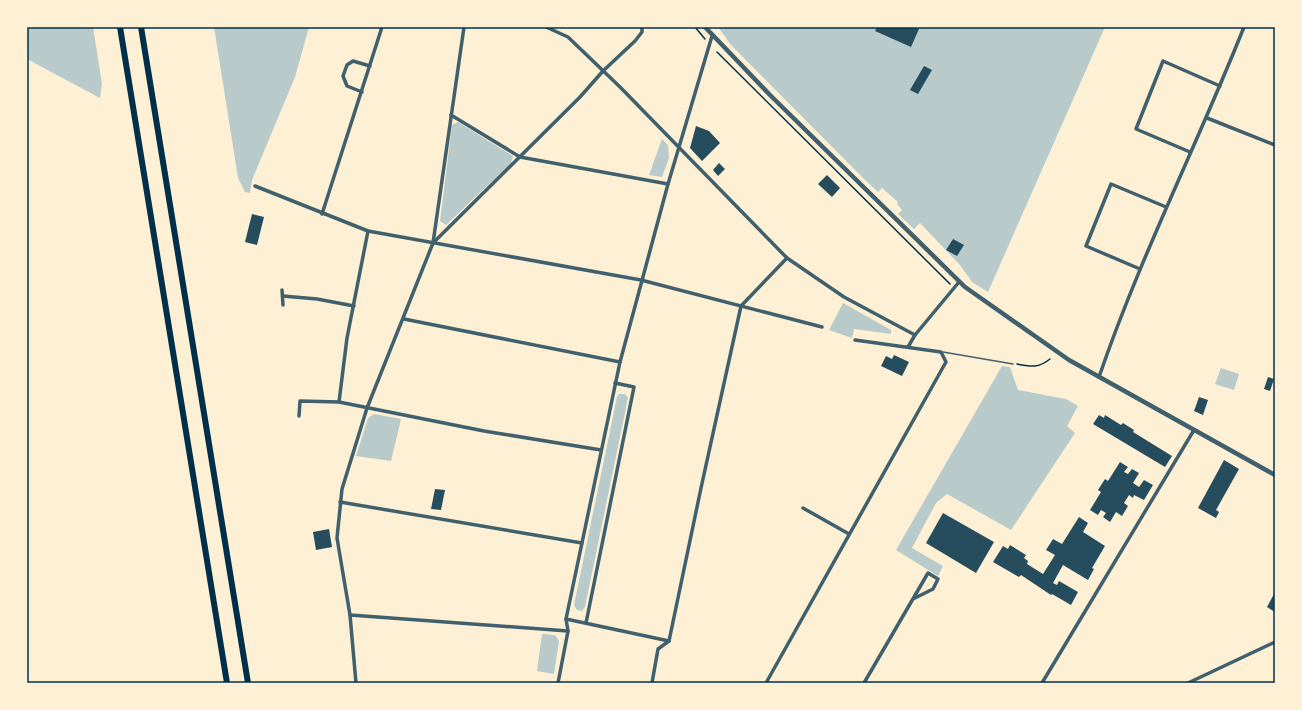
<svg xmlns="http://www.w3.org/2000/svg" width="1302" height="710" font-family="'Varela Round',sans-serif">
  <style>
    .green { fill: #b9caca }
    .building { fill: #264d5e }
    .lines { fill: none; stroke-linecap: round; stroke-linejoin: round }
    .path { stroke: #003049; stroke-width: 1.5 }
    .service { stroke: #3f606c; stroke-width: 1.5 }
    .minor { stroke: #3f606c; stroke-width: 3.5 }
    .tertiary { stroke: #3f606c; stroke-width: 4.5 }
    .motorway { stroke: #003049; stroke-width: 6 }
    .neatline { fill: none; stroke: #003049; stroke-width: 1.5 }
  </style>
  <rect width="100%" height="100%" fill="#fdf0d5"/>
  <!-- green -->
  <g class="green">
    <polygon points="27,27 93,27 102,84 100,98 27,59"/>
    <polygon points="214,27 309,27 295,77 252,180 250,193 245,192 238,178"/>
    <polygon points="718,27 1105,27 988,292 972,282 960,265 920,223 914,229 898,214 902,210 897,204 898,202 882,188 878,192 865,180 731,45"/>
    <polygon points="458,122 513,156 511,163 446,225 440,221 452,125"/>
    <polygon points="662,139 668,145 669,158 662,177 649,175"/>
    <polygon points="843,303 891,330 891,334 854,329 852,338 829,330"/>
    <polygon points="1002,366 1010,367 1018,390 1066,399 1078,406 1067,426 1075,433 1011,530 947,494 936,503 912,548 943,566 938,576 896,550"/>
    <polygon points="1221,368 1239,374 1234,390 1215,384"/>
    <polygon points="619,394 625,394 628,398 585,607 582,611 577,610 574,605 617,397"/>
    <polygon points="374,414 401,419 391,461 356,456 368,418"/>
    <polygon points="542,634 555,635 559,641 554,674 537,671"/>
  </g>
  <!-- building -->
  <g class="building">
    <polygon points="877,27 913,27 919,29 911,47 875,31"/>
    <polygon points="924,66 932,70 918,94 910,90"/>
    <polygon points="696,126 709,131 720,143 702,161 690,148"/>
    <polygon points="719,163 725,169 718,176 713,170"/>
    <polygon points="827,175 840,188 832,197 818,184"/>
    <polygon points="252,214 264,217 257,245 245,242"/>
    <polygon points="953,239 964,245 957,256 946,250"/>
    <polygon points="894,355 909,362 902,376 881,366 886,356 892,359"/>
    <polygon points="1268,377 1274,379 1270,391 1264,389"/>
    <polygon points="1199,397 1208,400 1203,415 1194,411"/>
    <polygon points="1099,415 1104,418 1105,415 1121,425 1123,423 1134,430 1133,432 1172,456 1165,467 1093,424"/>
    <polygon points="1224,460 1239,469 1216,510 1219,512 1216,518 1198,508"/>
    <polygon points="1120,462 1128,467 1124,472 1128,474 1132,469 1139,473 1133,483 1139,487 1144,480 1153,485 1144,500 1134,495 1133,498 1129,495 1124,503 1128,506 1122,516 1116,512 1110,522 1103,517 1106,513 1101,510 1098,515 1090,510 1101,492 1098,490 1105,479 1108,481"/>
    <polygon points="435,489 445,490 441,510 431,509"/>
    <polygon points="943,513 994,542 976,573 926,543"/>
    <polygon points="1079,517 1088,523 1083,532 1105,546 1092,568 1094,569 1088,580 1063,565 1053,583 1057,585 1059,581 1078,592 1071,605 1052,594 1051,595 1021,575 1019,577 993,562 1003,546 1008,549 1010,545 1026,555 1024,558 1028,561 1027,564 1043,574 1055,555 1046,550 1053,539 1062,544"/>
    <polygon points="329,529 332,547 316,550 313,532"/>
    <polygon points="1275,592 1275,612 1267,607"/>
  </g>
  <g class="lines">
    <!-- path -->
    <g class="path">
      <polyline points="695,27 705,39"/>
      <polyline points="717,52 950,284"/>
      <path d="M1017 364C1031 367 1039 368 1050 359"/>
    </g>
    <!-- service -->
    <polyline class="service" points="943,352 1013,364"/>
    <!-- minor -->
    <g class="minor">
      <polyline points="546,27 568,37 620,87 787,258 844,297 915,335"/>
      <polyline points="362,92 347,86 343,76 347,65 353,61 370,66"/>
      <polyline points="451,115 520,157 668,184"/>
      <polyline points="1207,118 1275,145"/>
      <polyline points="1190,152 1136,129 1163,61 1220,86"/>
      <polyline points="255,186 368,231 641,280 822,327"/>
      <polyline points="322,214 382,27"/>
      <polyline points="433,243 580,97 603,71 635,41 642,32 642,27"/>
      <polyline points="1140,269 1086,246 1111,184 1166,207"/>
      <polyline points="282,290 283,305"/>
      <polyline points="283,296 317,299 354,306"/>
      <polyline points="404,319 620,362"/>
      <polyline points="908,347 915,335 959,282"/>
      <path d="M1099 377C1140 257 1197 145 1244 27"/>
      <polyline points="339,402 347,338 368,231"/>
      <polyline points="299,416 300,401 339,402 484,431 601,450"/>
      <polyline points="340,502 582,543"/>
      <polyline points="803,508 849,534"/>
      <polyline points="350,615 568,631"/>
      <polyline points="566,619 669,641"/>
      <polyline points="586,623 634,387 615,383"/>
      <polyline points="356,683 350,615 337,538 342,489 367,408 433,243 464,27"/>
      <polyline points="558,683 568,631 566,619 620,362 668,184 712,36"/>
      <polyline points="652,683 658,649 669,641 701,488 741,306 787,258"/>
      <polyline points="766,683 946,362 941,352 855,340"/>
      <polyline points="864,683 928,573 938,579 933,589 913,599"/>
      <polyline points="1042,683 1194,430"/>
      <polyline points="1188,683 1275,642"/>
    </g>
    <!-- tertiary -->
    <polyline class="tertiary" points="705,27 770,95 965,287 1069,360 1275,475"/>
    <!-- motorway -->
    <g class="motorway">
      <polyline points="120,27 227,683"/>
      <polyline points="141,27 248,683"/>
    </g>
  </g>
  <!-- border -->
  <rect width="1302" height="710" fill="none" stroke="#fdf0d5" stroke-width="56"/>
  <rect x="28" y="28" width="1246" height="654" class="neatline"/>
</svg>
